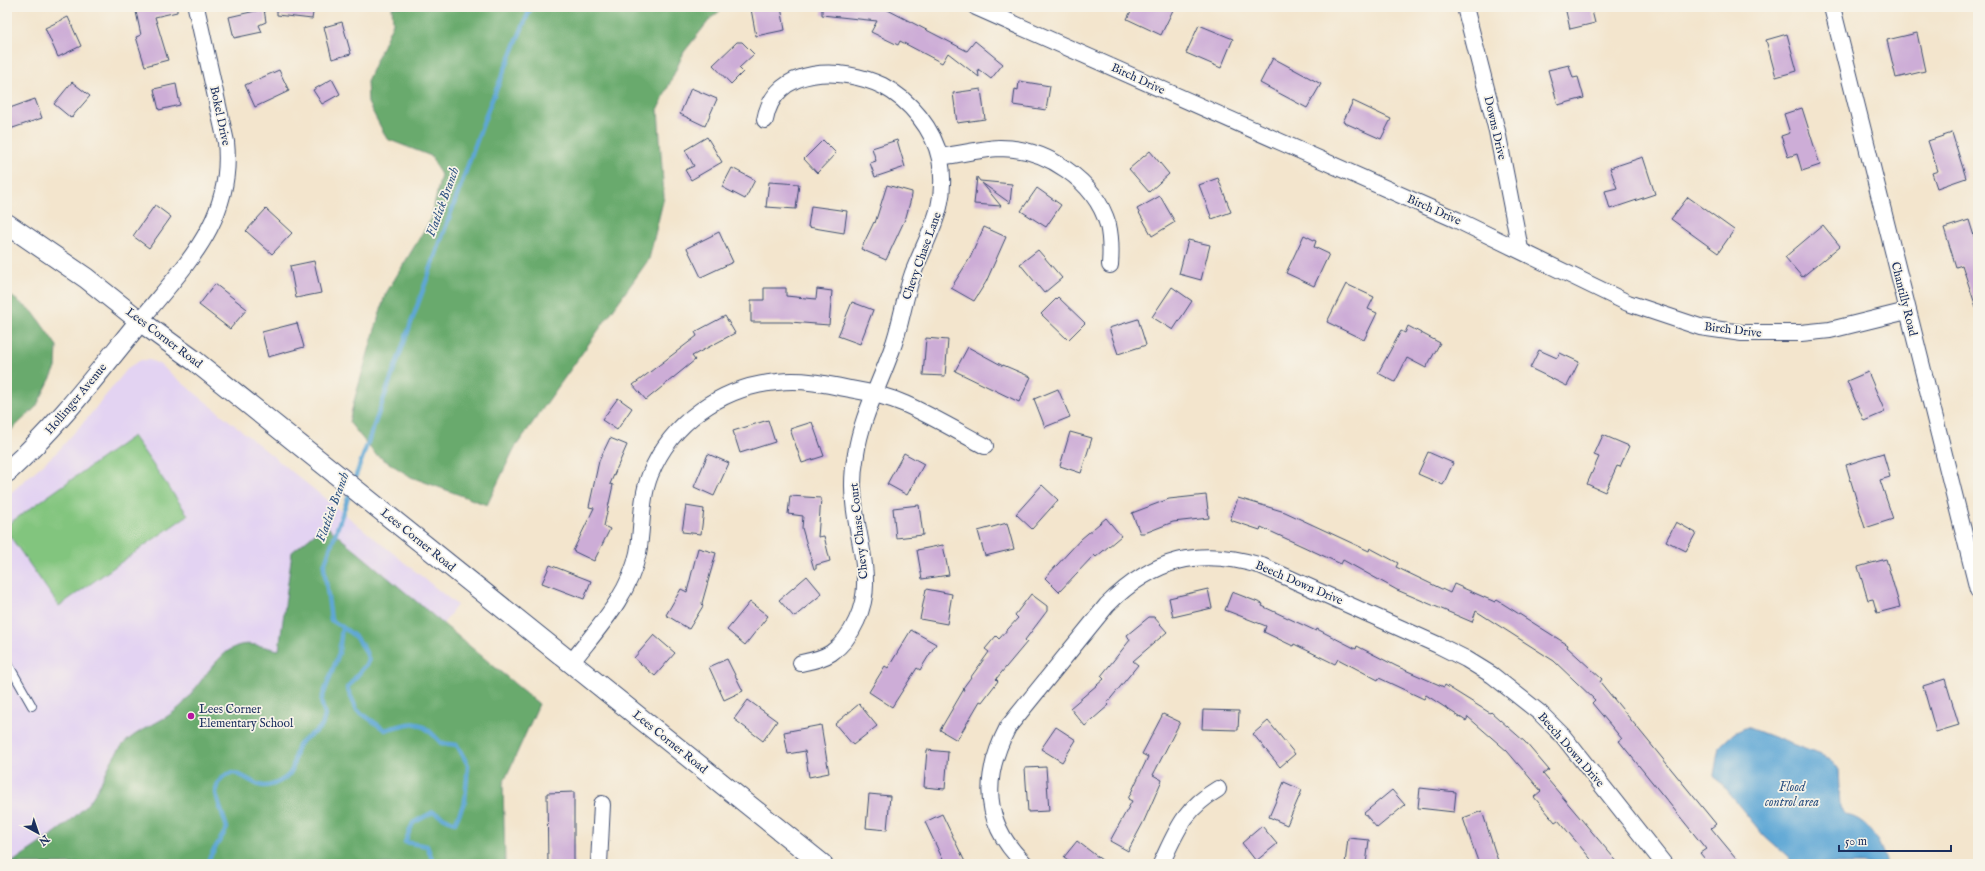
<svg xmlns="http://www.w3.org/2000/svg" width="1985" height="871" font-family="'IM FELL English',serif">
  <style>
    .built { fill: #e3d3f2 }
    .green { fill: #82c57e; stroke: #4e7a6e }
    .forest { fill: #69aa6d; stroke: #426c66 }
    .water { fill: #5ea7d5; stroke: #3c6b9a }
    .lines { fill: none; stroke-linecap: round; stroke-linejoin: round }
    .stream { stroke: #5ea7d5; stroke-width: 4.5 }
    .building { fill: #cdadd7 }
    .service-casing { stroke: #3b4a6f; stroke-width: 10 }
    .minor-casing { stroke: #3b4a6f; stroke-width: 18 }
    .tertiary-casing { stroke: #3b4a6f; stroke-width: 22 }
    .service { stroke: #fff; stroke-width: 8 }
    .minor { stroke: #fff; stroke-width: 16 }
    .tertiary { stroke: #fff; stroke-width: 20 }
    .poi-dot { fill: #b5179e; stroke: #f7f3e8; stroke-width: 1.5 }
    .labels { text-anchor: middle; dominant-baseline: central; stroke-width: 3.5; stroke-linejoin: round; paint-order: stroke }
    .street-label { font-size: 12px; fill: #1b2f5e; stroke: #f7f3e8 }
    .poi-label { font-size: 12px; fill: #1b2f5e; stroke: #f7f3e8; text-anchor: start }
    .water-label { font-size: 13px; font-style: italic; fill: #2f5382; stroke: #f7f3e8 }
  </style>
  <rect width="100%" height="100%" fill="#f7f3e8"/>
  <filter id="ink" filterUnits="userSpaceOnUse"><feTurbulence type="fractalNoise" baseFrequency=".025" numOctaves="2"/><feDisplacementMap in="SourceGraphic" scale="8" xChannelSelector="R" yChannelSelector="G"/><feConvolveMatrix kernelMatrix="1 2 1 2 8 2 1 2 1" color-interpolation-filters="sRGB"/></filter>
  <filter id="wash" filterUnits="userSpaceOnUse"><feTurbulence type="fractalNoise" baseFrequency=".012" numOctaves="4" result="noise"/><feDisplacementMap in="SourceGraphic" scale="16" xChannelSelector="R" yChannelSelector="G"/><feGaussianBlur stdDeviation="0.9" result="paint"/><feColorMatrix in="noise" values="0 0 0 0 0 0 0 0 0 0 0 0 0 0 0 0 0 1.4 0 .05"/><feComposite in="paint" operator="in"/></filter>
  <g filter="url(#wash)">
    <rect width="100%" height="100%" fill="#f3e5cd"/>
    <!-- built -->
    <polygon class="built" points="141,360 150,360 159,364 457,605 266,864 7,864 7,496 58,451 89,416 129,367"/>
    <!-- green -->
    <polygon class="green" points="133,436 188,515 59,606 7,532 7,525"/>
    <!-- forest -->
    <g class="forest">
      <polygon points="392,7 725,7 711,18 684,52 658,109 664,197 649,259 514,449 487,505 411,477 375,454 349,422 354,401 385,295 431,219 441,175 431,156 387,139 368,103 367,81 393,23"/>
      <polygon points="7,293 33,312 57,346 56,368 36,407 7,434"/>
      <path d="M325 525 539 704 503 784 505 864H10C36 845 67 828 88 803 102 787 107 764 120 748 136 728 164 723 182 705 198 688 216 654 237 646 250 641 266 648 279 650L292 552Z"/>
    </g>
    <!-- water -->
    <path class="water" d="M1747 727 1831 759 1838 770 1840 807 1845 815C1869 818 1880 843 1887 864H1795L1764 836 1714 775 1719 747 1734 733Z"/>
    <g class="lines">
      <!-- stream -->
      <g class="stream">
        <polyline points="354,481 489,107 531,7"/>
        <path d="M350 492 324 566 331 620C349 631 363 639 369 661L347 688 357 710 385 730C415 722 418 717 441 743L457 745 468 765 465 801 455 823 433 812 413 823 405 842 427 846 434 864"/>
        <path d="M207 864C207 859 223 836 227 828 224 817 218 804 216 793 216 788 218 782 221 779 233 765 246 780 259 785 268 788 278 783 285 778 298 770 291 754 300 743 306 737 316 732 322 726L325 715 321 701 339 653 342 627"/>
      </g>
    </g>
    <g id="blocks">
      <!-- building -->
      <g class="building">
        <polygon points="135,7 177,7 177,12 155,17 168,60 145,66 136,37 141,35"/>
        <polygon points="277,7 314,7 312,19 277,15"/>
        <polygon points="760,7 781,7 785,30 756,36 751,9"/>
        <polygon points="822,7 882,7 967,51 975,41 1003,64 991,79 978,69 979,77 948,53 942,63 900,41 898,45 871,32 877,21 822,15"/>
        <polygon points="1133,7 1166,7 1173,10 1161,35 1127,19"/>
        <polygon points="1565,7 1591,7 1595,23 1570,29"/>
        <polygon points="264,9 266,22 259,25 262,32 234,38 229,17"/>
        <polygon points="68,17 81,46 58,57 45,28"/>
        <polygon points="342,22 351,54 332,59 324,27"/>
        <polygon points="1199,25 1233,39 1221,68 1186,53"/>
        <polygon points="1917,33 1925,71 1896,78 1887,40"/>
        <polygon points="1787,34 1797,71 1776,77 1766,40"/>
        <polygon points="737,42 742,42 754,54 739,68 743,72 731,84 713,65"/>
        <polygon points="1273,58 1321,84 1307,108 1260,83"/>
        <polygon points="1569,65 1573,78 1578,77 1584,98 1558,105 1548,70"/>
        <polygon points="279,70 289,91 255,107 245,85"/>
        <polygon points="332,79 340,94 322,104 313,90"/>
        <polygon points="1019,81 1050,86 1046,110 1013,105 1015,89 1018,90"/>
        <polygon points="72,82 90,96 71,118 54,104"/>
        <polygon points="176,84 180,105 159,110 154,89"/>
        <polygon points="691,88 717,99 705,126 680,114"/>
        <polygon points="981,89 985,119 957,123 953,93"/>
        <polygon points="35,99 42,118 7,130 7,109"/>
        <polygon points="1353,101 1391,119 1381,139 1343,122"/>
        <polygon points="1802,108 1820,165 1802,171 1797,154 1788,157 1781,136 1790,133 1784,114"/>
        <polygon points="1952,133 1966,178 1937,188 1932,173 1938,171 1928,141"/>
        <polygon points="707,137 722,162 691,180 685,170 694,166 685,150"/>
        <polygon points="823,140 836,153 817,173 804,159"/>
        <polygon points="897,140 905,167 875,177 870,163 876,161 872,148"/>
        <polygon points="1150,151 1169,174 1149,192 1129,169"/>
        <polygon points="1643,157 1655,194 1610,209 1605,191 1617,188 1610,168"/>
        <polygon points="732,168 755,180 745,199 722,187"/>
        <polygon points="977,177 980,181 1012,184 1010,203 982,183 1001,206 974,204"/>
        <polygon points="1218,178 1231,212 1212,219 1199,185"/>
        <polygon points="769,182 799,184 796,209 766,207"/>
        <polygon points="887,185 912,192 912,195 906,217 886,260 861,249 874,222 875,223"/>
        <polygon points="1037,188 1061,205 1046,227 1021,211"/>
        <polygon points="1160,196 1175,222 1152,236 1137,209"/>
        <polygon points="1688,197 1734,230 1718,253 1671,219"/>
        <polygon points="155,205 171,217 149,248 133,236"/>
        <polygon points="811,206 847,211 844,233 808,227"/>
        <polygon points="266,209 292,233 272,254 246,231"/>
        <polygon points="1969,220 1978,249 1978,306 1976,307 1962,265 1956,267 1944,228"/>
        <polygon points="1823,225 1840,246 1802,277 1785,257"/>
        <polygon points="984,227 1006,237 986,282 974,301 951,288 970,258"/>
        <polygon points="719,232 733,262 701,277 687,248"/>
        <polygon points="1304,235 1316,241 1314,247 1329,254 1314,286 1286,273"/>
        <polygon points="1188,240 1210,245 1201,280 1179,274"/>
        <polygon points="1038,250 1062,278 1044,293 1020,264"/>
        <polygon points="314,261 321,293 296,298 290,266"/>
        <polygon points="215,284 247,309 230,329 199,305"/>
        <polygon points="1346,284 1374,297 1368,309 1377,313 1364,340 1327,322"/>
        <polygon points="1172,287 1192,301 1173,330 1152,317"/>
        <polygon points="764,288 786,288 786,296 816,299 817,289 832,291 829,325 790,322 751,322 751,300 764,300"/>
        <polygon points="1058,297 1085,323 1068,340 1041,314"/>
        <polygon points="852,302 873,310 860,344 838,336"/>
        <polygon points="725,316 735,333 692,356 695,360 646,400 633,385 697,336 695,332"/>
        <polygon points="1138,319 1146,345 1118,354 1109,328"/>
        <polygon points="297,323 304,347 268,357 262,332"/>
        <polygon points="1408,326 1440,343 1426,368 1407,358 1395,382 1378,373 1401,331 1405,333"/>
        <polygon points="926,338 948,340 945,376 923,375"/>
        <polygon points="968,347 1003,366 1003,365 1031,377 1019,402 955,371"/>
        <polygon points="1539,350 1557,358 1560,353 1579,362 1567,386 1530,368"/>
        <polygon points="1868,372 1885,412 1864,421 1847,381"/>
        <polygon points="1058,389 1070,417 1045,427 1034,399"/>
        <polygon points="618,398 632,408 617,430 602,420"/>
        <polygon points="768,420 775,442 740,453 733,431"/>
        <polygon points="812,422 824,456 802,463 790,429"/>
        <polygon points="1070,432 1092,438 1081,473 1060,466"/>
        <polygon points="1603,435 1629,446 1620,467 1617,466 1605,492 1587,484 1599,457 1594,455"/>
        <polygon points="610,438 627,445 610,484 613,485 604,526 610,529 594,561 573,551 594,508 589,507 599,461"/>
        <polygon points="1428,452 1453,463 1443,485 1418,474"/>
        <polygon points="904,453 924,464 907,495 887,484"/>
        <polygon points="1883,453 1890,477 1880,480 1893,519 1865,528 1846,465"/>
        <polygon points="708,454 729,463 714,496 694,487"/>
        <polygon points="1042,485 1058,500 1032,529 1016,514"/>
        <polygon points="1206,495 1209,518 1173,522 1145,533 1140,533 1132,513 1169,499"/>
        <polygon points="790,496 821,498 818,537 824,536 830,561 816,565 816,569 814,569 802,528 803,516 788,514"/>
        <polygon points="1238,498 1285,512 1369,551 1370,548 1398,563 1396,567 1450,593 1454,584 1495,602 1497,600 1568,645 1567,647 1602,679 1600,682 1716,824 1711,828 1741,864 1709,864 1700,853 1706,849 1619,741 1622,739 1592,703 1595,700 1554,661 1476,611 1472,622 1397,590 1343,560 1341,564 1261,527 1260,530 1230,520"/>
        <polygon points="919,505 923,535 896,538 893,508"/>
        <polygon points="686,506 704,509 701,534 682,532"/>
        <polygon points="1106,518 1121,536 1096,557 1094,555 1059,592 1045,578 1081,539"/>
        <polygon points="1676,522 1696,533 1686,551 1666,541"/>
        <polygon points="1007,523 1014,549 985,556 978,531"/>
        <polygon points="943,545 949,575 922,579 917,550"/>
        <polygon points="698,548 716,553 702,603 703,606 689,629 666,615 681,589 687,592"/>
        <polygon points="1886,559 1900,607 1877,613 1873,599 1868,600 1858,567"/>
        <polygon points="550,565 591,581 584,599 542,583"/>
        <polygon points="807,576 822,594 794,617 779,600"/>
        <polygon points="926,589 952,594 947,624 920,619"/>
        <polygon points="1208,589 1212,608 1173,617 1169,598"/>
        <polygon points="1232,592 1263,604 1262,606 1316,631 1317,629 1356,649 1357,646 1396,666 1444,687 1445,685 1490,713 1491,712 1525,742 1549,770 1543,774 1619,864 1595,864 1558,820 1555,822 1534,797 1541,791 1507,751 1468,717 1466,721 1426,695 1424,699 1379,678 1378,680 1338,659 1335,664 1294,644 1293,646 1264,632 1266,626 1225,610"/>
        <polygon points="1031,594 1047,606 1047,611 1025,640 1027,642 996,679 998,681 982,702 980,701 957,740 940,730 964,689 963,688 989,652 985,649 996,636 999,639 1018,618 1015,615"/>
        <polygon points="750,602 768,616 745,645 727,630"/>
        <polygon points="1149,617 1154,617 1167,632 1133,661 1138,665 1107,703 1109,705 1085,726 1070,708 1104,679 1101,676 1130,640 1127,635"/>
        <polygon points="911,630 936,644 920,670 917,668 892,707 869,692 885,666 888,668"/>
        <polygon points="654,635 675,653 655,676 634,658"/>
        <polygon points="727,659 743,691 724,700 709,667"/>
        <polygon points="1945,679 1959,725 1936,732 1923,686"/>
        <polygon points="748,700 777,721 763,741 734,719"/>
        <polygon points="859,704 877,726 853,745 835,724"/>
        <polygon points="1203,710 1239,711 1238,730 1202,729"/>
        <polygon points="1163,714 1180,722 1153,775 1162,780 1144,821 1128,851 1110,841 1132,801 1128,799 1148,757 1142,754"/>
        <polygon points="1268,721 1295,754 1280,767 1253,734"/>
        <polygon points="821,725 829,773 809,777 805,751 788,754 784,732"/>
        <polygon points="1056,727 1076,740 1062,762 1041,749"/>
        <polygon points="927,750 948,752 945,789 924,787"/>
        <polygon points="1046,767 1049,811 1028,812 1025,768"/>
        <polygon points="1284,782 1302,790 1287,825 1269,817"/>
        <polygon points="1420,788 1456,792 1454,812 1418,808"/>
        <polygon points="1392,790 1405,805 1377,828 1364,813"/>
        <polygon points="574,792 574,864 548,864 547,793"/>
        <polygon points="869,794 890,796 887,830 866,828"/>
        <polygon points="1482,811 1499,864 1479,864 1474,850 1463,818"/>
        <polygon points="942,814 966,864 945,864 925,822"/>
        <polygon points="1262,826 1277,844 1256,861 1242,843"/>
        <polygon points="1348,838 1369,840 1366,864 1345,864"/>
        <polygon points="1077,841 1107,864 1074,864 1064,857"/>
      </g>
    </g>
  </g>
  <g filter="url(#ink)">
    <use href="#blocks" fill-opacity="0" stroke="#3b4a6f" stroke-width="1"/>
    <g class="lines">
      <!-- service casing -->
      <g class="service-casing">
        <polyline id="service" points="7,662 32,706"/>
      </g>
      <!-- minor casing -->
      <g class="minor-casing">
        <g id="minor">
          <polyline points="976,7 1457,220 1628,303 1700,327 1742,333 1801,333 1830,330 1907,311"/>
          <polyline points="1465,7 1497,131 1520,249"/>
          <polyline points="1832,7 1978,590"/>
          <path d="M765 120C775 64 843 67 883 86 910 100 934 130 940 159 949 205 929 232 913 273 904 298 901 325 892 349 880 384 861 418 856 454 853 470 852 486 854 502 856 528 865 554 865 580 866 606 853 638 831 653 822 659 811 661 801 663"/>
          <path d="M940 157C960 154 980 149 1000 148 1046 148 1095 180 1108 225 1111 238 1111 251 1110 265"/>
          <path d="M140 321C185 265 234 220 226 142L196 7"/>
          <path d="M571 663C597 629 629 596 638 553 643 527 640 500 650 475 671 422 722 387 777 382 802 379 826 384 850 389 868 392 887 396 905 404 932 416 959 432 985 446"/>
          <polyline points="599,864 602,804"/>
          <path d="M1025 864C982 823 982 777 1008 727L1107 605C1154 558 1199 547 1262 566L1438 645 1466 659 1492 675 1540 713 1562 735 1664 864"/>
          <path d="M1161 864C1177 830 1184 809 1218 789"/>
        </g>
      </g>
      <!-- tertiary casing -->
      <g class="tertiary-casing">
        <g id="tertiary">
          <polyline points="7,224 86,278 140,321 195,361 822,864"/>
          <path d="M7 472C58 426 97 374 140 321"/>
        </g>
      </g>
      <!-- service -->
      <use href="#service" class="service"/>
      <!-- minor -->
      <use href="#minor" class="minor"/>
      <!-- tertiary -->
      <use href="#tertiary" class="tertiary"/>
    </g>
  </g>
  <!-- markers -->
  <circle class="poi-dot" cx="191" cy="716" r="4"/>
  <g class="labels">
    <!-- street labels -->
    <g class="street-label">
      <text transform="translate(1138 79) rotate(25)">Birch Drive</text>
      <text transform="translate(220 116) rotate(78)">Bokel Drive</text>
      <text transform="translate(1495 128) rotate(77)">Downs Drive</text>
      <text transform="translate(1434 210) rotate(24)">Birch Drive</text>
      <text transform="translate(922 256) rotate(-70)">Chevy Chase Lane</text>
      <text transform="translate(1904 299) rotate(76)">Chantilly Road</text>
      <text transform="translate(1733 330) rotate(7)">Birch Drive</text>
      <text transform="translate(164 338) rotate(37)">Lees Corner Road</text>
      <text transform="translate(76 399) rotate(-50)">Hollinger Avenue</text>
      <text transform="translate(859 531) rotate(-96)">Chevy Chase Court</text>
      <text transform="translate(418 540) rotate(39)">Lees Corner Road</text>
      <text transform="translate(1299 583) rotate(23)">Beech Down Drive</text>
      <text transform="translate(670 742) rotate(39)">Lees Corner Road</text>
      <text transform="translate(1571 750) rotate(49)">Beech Down Drive</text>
    </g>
    <!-- poi labels -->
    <g class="poi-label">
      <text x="199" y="709">Lees Corner<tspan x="199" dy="14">Elementary School</tspan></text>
    </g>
    <!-- water labels -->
    <g class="water-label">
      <text transform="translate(443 202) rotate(-70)">Flatlick Branch</text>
      <text transform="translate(333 507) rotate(-70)">Flatlick Branch</text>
      <text x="1792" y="787">Flood<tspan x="1792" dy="15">control area</tspan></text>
    </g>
  </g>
  <!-- margin -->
  <rect width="1985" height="871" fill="none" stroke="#f7f3e8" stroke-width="24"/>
  <!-- north arrow -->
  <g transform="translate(38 833) rotate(140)" stroke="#f7f3e8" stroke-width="3" paint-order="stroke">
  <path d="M0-3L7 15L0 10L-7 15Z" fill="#1b2f5e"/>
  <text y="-6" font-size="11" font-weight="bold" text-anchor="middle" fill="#1b2f5e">N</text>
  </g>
  <!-- scale -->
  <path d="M1839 845v6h112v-6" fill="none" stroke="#1b2f5e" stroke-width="2"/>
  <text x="1845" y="845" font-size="12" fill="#1b2f5e" stroke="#f7f3e8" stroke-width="3" paint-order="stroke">50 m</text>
</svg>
